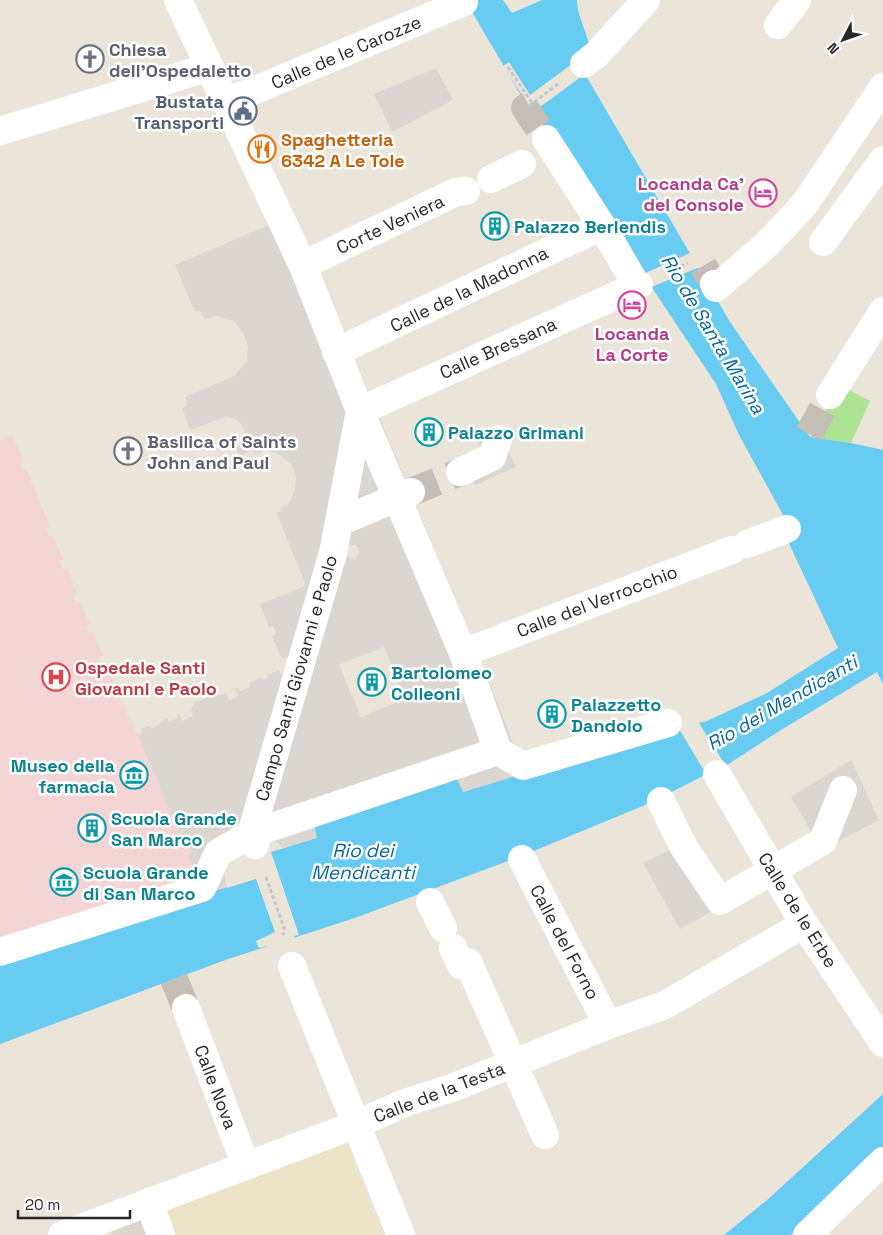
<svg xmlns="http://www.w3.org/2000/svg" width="883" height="1235" font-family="'Space Grotesk',sans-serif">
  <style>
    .education { fill: #eee2c7 }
    .medical { fill: #f3d5d6 }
    .green { fill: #ade493 }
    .plaza { fill: #dbd7d0; fill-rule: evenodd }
    .water { fill: #68cbf1 }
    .pier { fill: #ebe4d9 }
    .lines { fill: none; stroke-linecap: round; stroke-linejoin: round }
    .pedestrian-tunnel { stroke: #c4beb6; stroke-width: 28; stroke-dasharray: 28 14; stroke-linecap: butt }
    .path { stroke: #c7c7c7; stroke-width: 3; stroke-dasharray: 4 2.5; stroke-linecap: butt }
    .pedestrian { stroke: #fff; stroke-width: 28 }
    .labels { text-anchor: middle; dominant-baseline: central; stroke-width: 5; stroke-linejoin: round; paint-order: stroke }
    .worship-label { font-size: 18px; font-weight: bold; fill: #5b616d; stroke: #fff; text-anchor: start }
    .street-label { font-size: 18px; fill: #282828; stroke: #fff }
    .service-label { font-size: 18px; font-weight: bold; fill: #4e5e75; stroke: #fff; text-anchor: end }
    .food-label { font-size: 18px; font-weight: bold; fill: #c56008; stroke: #fff; text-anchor: start }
    .hotel-label { font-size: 18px; font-weight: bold; fill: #b23c85; stroke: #fff; text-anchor: end }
    .culture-label { font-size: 18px; font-weight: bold; fill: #0d838f; stroke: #fff; text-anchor: start }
    .health-label { font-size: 18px; font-weight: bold; fill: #be3a42; stroke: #fff; text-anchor: start }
    .water-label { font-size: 19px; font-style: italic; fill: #09669b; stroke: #fff }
  </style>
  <rect width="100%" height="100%" fill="#ebe4d9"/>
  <!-- education -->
  <polygon class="education" points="345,1142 382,1235 170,1235 161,1211 303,1160 302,1158"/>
  <!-- medical -->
  <polygon class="medical" points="12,435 24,461 20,464 23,471 26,469 50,526 46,529 49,537 53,536 63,559 59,561 63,569 67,568 77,593 73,595 76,603 80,602 90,624 86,626 89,634 93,632 103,656 99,658 101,666 106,664 116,689 113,690 116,698 119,697 138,735 174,821 178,820 180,825 177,827 186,849 190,847 192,852 188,854 200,880 0,941 0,440"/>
  <!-- green -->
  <polygon class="green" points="841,386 870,401 851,443 810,437"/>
  <!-- plaza -->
  <g class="plaza">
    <polygon points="436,68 453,100 392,132 374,94"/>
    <path d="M271 224 348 343 466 624 525 773 462 792 457 779 314 824 317 838 282 848 278 843 272 841 232 858 224 872 227 888 205 896 188 854 192 852 190 848 186 849 177 826 180 825 178 820 174 821 138 735 143 733 141 729 150 726 151 729 167 718 169 722 178 718 177 715 179 714 182 721 193 716 191 709 194 703 217 693 221 695 226 693 229 700 238 696 235 689 239 688 240 691 250 687 249 683 261 678 263 680 268 678 267 675 279 670 280 674 292 668 288 657 282 659 272 636 276 634 273 626 269 627 260 604 306 586 277 514 281 511 280 508 287 506 295 492 296 477 291 464 280 455 266 450 255 455 253 450 239 456 236 449 245 439 244 427 237 420 227 416 190 430 182 408 187 406 185 397 234 376 247 361 248 347 244 335 234 321 216 316 204 319 199 310 195 312 175 265ZM353 545 357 546 360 552 356 558 352 559 346 555 348 546ZM384 647 405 699 361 717 339 665Z"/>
    <polygon points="498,428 516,467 475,485 472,477 481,452 475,438"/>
    <polygon points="851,760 879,820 818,852 816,840 791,797"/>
    <polygon points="674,848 727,903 680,929 643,863"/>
    <polygon points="161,1211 170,1235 113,1235 109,1223"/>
  </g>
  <!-- water -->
  <g class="water">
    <polygon points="465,0 503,0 512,13 542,0 577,0 578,11 591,49 585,74 730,322 810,437 851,443 883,450 883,684 877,672 781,730 721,769 709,773 650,803 524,855 352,919 228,959 0,1044 0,959 256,878 271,852 317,838 314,824 457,779 463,792 677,727 707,721 767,693 838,648 785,535 787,522 739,435 716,384 551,136 523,99"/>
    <polygon points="883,1094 883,1147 791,1235 724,1235 766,1201"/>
  </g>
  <!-- pier -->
  <g class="pier">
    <polygon points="580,58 585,74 533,112 503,66 509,62 530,95"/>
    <polygon points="692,252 700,267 649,288 641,275"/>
    <polygon points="706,718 707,721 699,723 726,766 706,774 676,724"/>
    <polygon points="280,846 281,848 271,852 299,935 294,936 295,939 268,948 267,946 259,948 256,941 275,932 256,879 227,888 226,886 255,876 269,850"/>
  </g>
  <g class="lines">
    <!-- pedestrian-tunnel -->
    <g class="pedestrian-tunnel">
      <polyline points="529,106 525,108 546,139"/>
      <polyline points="703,266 714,284"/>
      <polyline points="809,434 830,395"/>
      <polyline points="411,492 460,472"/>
      <polyline points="174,979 186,1008"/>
    </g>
    <!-- path -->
    <g class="path">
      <polyline points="508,67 532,103"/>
      <polyline points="529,106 558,84"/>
      <polyline points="669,272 688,263"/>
      <polyline points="266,877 284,928 283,935"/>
    </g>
    <!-- pedestrian -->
    <g class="pedestrian">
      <polyline points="778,25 797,0"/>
      <polyline points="584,64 597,54 646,0"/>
      <polyline points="227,102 464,2"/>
      <polyline points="0,131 210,67"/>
      <polyline points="546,139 602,226 637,286 639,285"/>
      <polyline points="491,179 522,164"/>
      <polyline points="823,242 883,160"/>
      <polyline points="316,259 456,192 466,191"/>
      <polyline points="714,284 716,288 766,245 804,205 883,87"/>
      <polyline points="336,352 602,226"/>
      <polyline points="830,395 883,311"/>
      <polyline points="460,472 492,457 498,439"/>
      <polyline points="339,522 411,492"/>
      <polyline points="747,544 787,529"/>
      <polyline points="463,653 732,550"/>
      <polyline points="498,751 523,766 668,723"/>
      <polyline points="717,774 804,924 883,1043"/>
      <polyline points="661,801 683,846 720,901 823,841 843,790"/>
      <polyline points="255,845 251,834 333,553 360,411 637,286"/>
      <polyline points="522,859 608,1025"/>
      <polyline points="430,902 443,928"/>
      <polyline points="453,948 461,965 468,962 545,1135"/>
      <polyline points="0,952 202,888 218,853 251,834 498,751 463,653 360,411 303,266 178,0"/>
      <polyline points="292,966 401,1235"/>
      <polyline points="186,1008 246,1166"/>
      <polyline points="149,1202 161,1235"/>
      <polyline points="62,1235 355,1125 407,1102 452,1088 608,1025 665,1005 804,924"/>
      <polyline points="807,1235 883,1161"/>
    </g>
  </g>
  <!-- icons -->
  <defs>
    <g id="church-ring" transform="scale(1.4375)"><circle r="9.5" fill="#fff" stroke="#6b7280" stroke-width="1.5"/><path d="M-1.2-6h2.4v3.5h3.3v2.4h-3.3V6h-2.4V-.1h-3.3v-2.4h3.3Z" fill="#6b7280"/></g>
    <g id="civic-ring" transform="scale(1.4375)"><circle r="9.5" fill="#fff" stroke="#5c6f8a" stroke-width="1.5"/><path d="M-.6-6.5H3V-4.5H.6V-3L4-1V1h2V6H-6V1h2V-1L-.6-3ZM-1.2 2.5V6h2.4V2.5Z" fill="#5c6f8a"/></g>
    <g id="restaurant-ring" transform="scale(1.4375)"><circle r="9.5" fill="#fff" stroke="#e8710a" stroke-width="1.5"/><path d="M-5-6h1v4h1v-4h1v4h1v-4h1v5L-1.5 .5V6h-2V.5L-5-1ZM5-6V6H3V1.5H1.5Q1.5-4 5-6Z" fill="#e8710a"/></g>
    <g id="hotel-ring" transform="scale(1.4375)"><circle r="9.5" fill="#fff" stroke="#d1479c" stroke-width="1.5"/><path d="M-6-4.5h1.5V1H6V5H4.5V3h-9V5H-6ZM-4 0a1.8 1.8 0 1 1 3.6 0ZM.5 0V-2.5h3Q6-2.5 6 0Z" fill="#d1479c"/></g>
    <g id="building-ring" transform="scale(1.4375)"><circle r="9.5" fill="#fff" stroke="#0f9aa8" stroke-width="1.5"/><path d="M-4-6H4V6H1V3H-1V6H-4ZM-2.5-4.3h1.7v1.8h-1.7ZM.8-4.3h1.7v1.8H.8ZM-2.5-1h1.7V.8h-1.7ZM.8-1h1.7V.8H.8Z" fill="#0f9aa8"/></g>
    <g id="hospital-ring" transform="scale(1.4375)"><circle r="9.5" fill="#fff" stroke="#e0444e" stroke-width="1.5"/><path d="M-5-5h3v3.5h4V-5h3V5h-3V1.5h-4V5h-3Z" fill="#e0444e"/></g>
    <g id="museum-ring" transform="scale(1.4375)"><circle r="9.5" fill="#fff" stroke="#0f9aa8" stroke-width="1.5"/><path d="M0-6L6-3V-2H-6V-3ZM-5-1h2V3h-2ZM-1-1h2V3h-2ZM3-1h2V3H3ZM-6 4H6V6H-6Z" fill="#0f9aa8"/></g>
  </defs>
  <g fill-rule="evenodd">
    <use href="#church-ring" x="90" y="59"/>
    <use href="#civic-ring" x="243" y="111"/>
    <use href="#restaurant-ring" x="262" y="149"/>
    <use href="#hotel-ring" x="763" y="193"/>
    <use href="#building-ring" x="495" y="226"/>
    <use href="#hotel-ring" x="632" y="305"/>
    <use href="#building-ring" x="429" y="432"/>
    <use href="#church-ring" x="128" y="451"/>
    <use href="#hospital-ring" x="56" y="677"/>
    <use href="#building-ring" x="372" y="682"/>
    <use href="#building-ring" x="552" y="714"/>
    <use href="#museum-ring" x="134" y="775"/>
    <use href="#building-ring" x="92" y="828"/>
    <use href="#museum-ring" x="64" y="882"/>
  </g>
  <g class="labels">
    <!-- worship labels -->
    <g class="worship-label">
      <text x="109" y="49">Chiesa<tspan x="109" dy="21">dell'Ospedaletto</tspan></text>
      <text x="147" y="441">Basilica of Saints<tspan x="147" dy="21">John and Paul</tspan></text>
    </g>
    <!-- street labels -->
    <g class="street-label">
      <text transform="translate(346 52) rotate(-23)">Calle de le Carozze</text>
      <text transform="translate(390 224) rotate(-25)">Corte Veniera</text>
      <text transform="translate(469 289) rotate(-26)">Calle de la Madonna</text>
      <text transform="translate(498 348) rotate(-24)">Calle Bressana</text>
      <text transform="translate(597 601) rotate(-21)">Calle del Verrocchio</text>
      <text transform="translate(296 678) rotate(-74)">Campo Santi Giovanni e Paolo</text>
      <text transform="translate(798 910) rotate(58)">Calle de le Erbe</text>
      <text transform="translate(565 942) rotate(62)">Calle del Forno</text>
      <text transform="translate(216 1087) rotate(69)">Calle Nova</text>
      <text transform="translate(439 1092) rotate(-21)">Calle de la Testa</text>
    </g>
    <!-- service labels -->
    <g class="service-label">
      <text x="224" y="101">Bustata<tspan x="224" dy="21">Transporti</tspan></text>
    </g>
    <!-- food labels -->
    <g class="food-label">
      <text x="281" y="139">Spaghetteria<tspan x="281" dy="21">6342 A Le Tole</tspan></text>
    </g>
    <!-- hotel labels -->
    <g class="hotel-label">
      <text x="744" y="183">Locanda Ca'<tspan x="744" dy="21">del Console</tspan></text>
      <text x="632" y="333" text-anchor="middle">Locanda<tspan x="632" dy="21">La Corte</tspan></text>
    </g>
    <!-- culture labels -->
    <g class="culture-label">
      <text x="514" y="226">Palazzo Berlendis</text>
      <text x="448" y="432">Palazzo Grimani</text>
      <text x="391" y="672">Bartolomeo<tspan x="391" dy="21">Colleoni</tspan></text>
      <text x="571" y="704">Palazzetto<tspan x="571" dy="21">Dandolo</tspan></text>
      <text x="115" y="765" text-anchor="end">Museo della<tspan x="115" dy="21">farmacia</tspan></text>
      <text x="111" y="818">Scuola Grande<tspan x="111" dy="21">San Marco</tspan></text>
      <text x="83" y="872">Scuola Grande<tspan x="83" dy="21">di San Marco</tspan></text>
    </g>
    <!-- health labels -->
    <g class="health-label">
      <text x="75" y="667">Ospedale Santi<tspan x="75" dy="21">Giovanni e Paolo</tspan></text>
    </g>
    <!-- water labels -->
    <g class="water-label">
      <text transform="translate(713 334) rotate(59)">Rio de Santa Marina</text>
      <text transform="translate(782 703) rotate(-30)">Rio dei Mendicanti</text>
      <text x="363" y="850">Rio dei<tspan x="363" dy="22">Mendicanti</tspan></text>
    </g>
  </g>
  <!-- north arrow -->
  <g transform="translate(843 40) rotate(229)" stroke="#ffffff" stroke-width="4" paint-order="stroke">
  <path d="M0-4L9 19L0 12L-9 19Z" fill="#282828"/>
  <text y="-8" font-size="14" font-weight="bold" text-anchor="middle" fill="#282828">N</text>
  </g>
  <!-- scale -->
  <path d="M18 1210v8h112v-8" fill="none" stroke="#282828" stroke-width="2.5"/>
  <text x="25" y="1210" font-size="15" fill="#282828" stroke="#ffffff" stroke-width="4" paint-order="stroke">20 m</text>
</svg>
